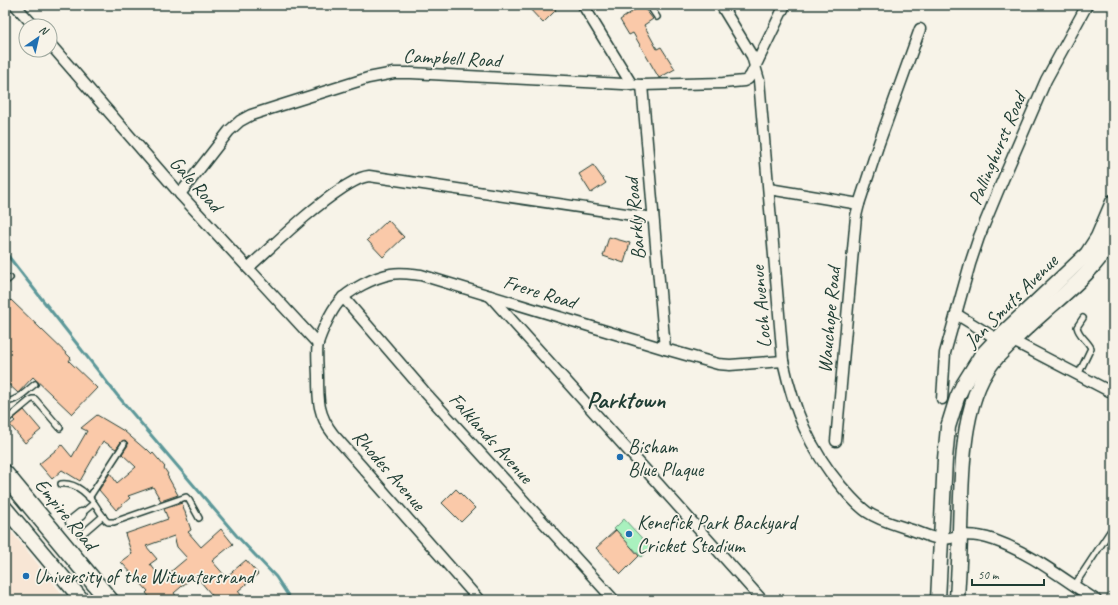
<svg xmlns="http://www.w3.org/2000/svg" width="1118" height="605" font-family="Caveat,sans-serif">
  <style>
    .built { fill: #f8e6d5 }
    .green { fill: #a9f1be; stroke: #649779 }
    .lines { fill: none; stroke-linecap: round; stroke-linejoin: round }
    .stream { stroke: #5c9899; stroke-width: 3 }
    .building { fill: #fac9a9; stroke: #1f3d34; fill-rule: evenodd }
    .lane-casing { stroke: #1f3d34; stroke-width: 8 }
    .street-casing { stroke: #1f3d34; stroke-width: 13 }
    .secondary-casing { stroke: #1f3d34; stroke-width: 17 }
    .lane { stroke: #f7f3e8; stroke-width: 5 }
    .street { stroke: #f7f3e8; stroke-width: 10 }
    .secondary { stroke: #f7f3e8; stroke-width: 14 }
    .poi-dot { fill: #1f6fb2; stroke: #f7f3e8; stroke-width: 1.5 }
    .labels { text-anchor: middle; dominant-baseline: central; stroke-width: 3.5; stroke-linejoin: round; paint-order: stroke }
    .street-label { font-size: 20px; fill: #1f3d34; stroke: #f7f3e8 }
    .poi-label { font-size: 20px; fill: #1f3d34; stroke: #f7f3e8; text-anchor: start }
    .district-label { font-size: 24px; font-weight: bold; fill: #1f3d34; stroke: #f7f3e8 }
  </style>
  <rect width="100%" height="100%" fill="#f7f3e8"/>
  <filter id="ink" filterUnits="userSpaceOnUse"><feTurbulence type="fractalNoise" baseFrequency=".025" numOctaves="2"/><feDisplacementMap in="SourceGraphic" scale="8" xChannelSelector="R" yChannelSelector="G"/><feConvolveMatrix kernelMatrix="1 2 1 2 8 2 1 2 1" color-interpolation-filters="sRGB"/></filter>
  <g filter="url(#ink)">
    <!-- built -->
    <polygon class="built" points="5,524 28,552 67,600 5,600"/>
    <!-- green -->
    <polygon class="green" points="624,519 651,548 641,557 633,548 624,557 624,539 614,529"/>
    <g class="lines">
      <!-- stream -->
      <polyline class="stream" points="5,252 117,395 236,535 276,577 291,600"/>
    </g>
    <!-- building -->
    <g class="building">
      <polygon points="526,5 552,5 556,10 543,23"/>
      <polygon points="642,5 653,19 644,25 657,49 661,47 675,69 659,78 633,33 629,35 620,20"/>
      <polygon points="593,165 606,183 591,193 579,174"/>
      <polygon points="388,220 404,237 383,257 367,240"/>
      <polygon points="609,237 630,243 624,263 603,256"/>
      <polygon points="11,300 71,358 69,361 97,388 72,414 33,377 18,393 5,381 5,306"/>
      <polygon points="24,410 41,430 25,443 10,425 15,421 13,419"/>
      <polygon points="97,415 124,431 146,450 147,449 152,454 153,453 165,467 164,468 168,474 167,475 178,495 161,501 153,487 128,496 130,498 116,510 99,490 110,473 117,483 136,467 122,454 128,445 127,442 125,440 121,442 116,449 103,441 80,481 62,470 52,479 39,464 62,445 72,457 87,431 81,428"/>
      <polygon points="456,489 475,508 461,522 442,503"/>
      <path d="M182 503 191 530 188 532 201 547 221 529 233 544 212 561 226 577 246 560 258 574 238 591 245 600H216L195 575 174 593 179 600H152L146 593 148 591 121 562 132 554 125 534 168 519 164 509ZM174 536 177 547 187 558 162 579 150 564 157 559 146 546Z"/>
      <polygon points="616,530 639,556 621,574 596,548"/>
    </g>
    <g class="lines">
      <!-- lane casing -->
      <g class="lane-casing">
        <g id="lane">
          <polyline points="649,5 657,17"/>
          <polyline points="5,282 10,278"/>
          <path d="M1078 375 1091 348C1087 340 1079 336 1077 327L1083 318"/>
          <path d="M5 402C18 401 25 392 35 384"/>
          <polyline points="5,421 29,401 32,399 35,399 60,428"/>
          <polyline points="5,484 101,600"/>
          <path d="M61 484C78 482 92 499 100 512 103 515 104 520 108 522 109 522 113 522 114 522L186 497 189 500 199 518"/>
          <polyline points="89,498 124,444"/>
          <polyline points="81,514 94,503"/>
          <polyline points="81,535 103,516"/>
          <polyline points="1074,586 1113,527"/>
        </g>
      </g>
      <!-- street casing -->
      <g class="street-casing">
        <g id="street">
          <polyline points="15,5 34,26"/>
          <polyline points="583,5 632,85"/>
          <path d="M721 5 752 56 759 80 783 361C794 410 809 448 841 486 849 495 857 505 867 512 880 521 897 525 912 530 921 533 931 538 940 539 946 540 953 537 958 536 971 534 982 536 994 540 1031 553 1063 579 1096 600"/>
          <polyline points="50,44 180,194 318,344"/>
          <polyline points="642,85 665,349"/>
          <polyline points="769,189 859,204"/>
          <polyline points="180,194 229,131 240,121 251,115 279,106 368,78 394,73 411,73 642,85 723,83 744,81 748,79 751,75 785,5"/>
          <path d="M248 268C279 240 309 210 344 187 353 182 359 177 369 176L653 218"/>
          <polyline points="490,296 762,600"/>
          <polyline points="343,297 424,391 614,600"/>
          <polyline points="956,314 997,339"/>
          <polyline points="1013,341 1113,393"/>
          <polyline points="942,399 945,353 970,264 979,237 998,191 1046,80 1087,5"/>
          <polyline points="836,441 856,216 859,204 879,143 920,29"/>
          <polyline points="71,522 81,514"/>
          <path d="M479 600 333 434C318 415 318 400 318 377 318 368 316 352 318 343 321 333 331 311 338 303 348 290 375 277 391 274 401 272 411 274 421 275L665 349 718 364 730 365 783 361"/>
        </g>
      </g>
      <!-- secondary casing -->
      <g class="secondary-casing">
        <g id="secondary">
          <polyline points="5,472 111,600"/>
          <polyline points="5,508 82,600"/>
          <polyline points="938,600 945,459 948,427 957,398 963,385 981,356 997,339 1087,254 1098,237 1113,202"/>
          <path d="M957 600C958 577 960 554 960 530 962 478 959 397 998 356 1012 341 1028 326 1044 312 1069 290 1097 268 1113 237"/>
        </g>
      </g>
      <!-- lane -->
      <use href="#lane" class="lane"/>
      <!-- street -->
      <use href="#street" class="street"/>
      <!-- secondary -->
      <use href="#secondary" class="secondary"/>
    </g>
  </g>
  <!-- markers -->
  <g class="poi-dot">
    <circle cx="620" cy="457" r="4"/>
    <circle cx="629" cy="534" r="4"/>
    <circle cx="26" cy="576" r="4"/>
  </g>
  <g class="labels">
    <!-- street labels -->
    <g class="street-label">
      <text transform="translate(452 58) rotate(3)">Campbell Road</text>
      <text transform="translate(997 149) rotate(-67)">Pallinghurst Road</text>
      <text transform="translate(196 184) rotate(48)">Gale Road</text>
      <text transform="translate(635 219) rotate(-95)">Barkly Road</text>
      <text transform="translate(540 292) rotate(17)">Frere Road</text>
      <text transform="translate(1011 301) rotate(-45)">Jan Smuts Avenue</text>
      <text transform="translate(761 307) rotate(-95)">Loch Avenue</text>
      <text transform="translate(829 320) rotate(-85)">Wauchope Road</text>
      <text transform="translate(491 438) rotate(48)">Falklands Avenue</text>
      <text transform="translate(389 470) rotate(49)">Rhodes Avenue</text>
      <text transform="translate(66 514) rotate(51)">Empire Road</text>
    </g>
    <!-- poi labels -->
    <g class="poi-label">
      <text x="628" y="446">Bisham<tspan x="628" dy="23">Blue Plaque</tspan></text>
      <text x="637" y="522">Kenefick Park Backyard<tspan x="637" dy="23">Cricket Stadium</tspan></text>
      <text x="34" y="576">University of the Witwatersrand</text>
    </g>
    <!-- district labels -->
    <g class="district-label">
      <text x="626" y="400">Parktown</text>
    </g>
  </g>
  <!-- margin -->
  <rect width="1118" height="605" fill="none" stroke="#f7f3e8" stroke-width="20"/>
  <rect x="10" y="10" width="1098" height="585" fill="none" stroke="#1f3d34" stroke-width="1.5" filter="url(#ink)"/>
  <!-- north arrow -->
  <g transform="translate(38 38) rotate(34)"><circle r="19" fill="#f7f3e8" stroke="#a1aaa0"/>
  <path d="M0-3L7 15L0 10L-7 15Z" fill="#1f6fb2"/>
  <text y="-6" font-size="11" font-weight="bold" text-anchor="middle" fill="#1f3d34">N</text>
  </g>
  <!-- scale -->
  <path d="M972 579v6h72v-6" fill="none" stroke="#1f3d34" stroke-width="2"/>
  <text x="978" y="579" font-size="12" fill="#1f3d34" stroke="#f7f3e8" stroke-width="3" paint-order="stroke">50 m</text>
</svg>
